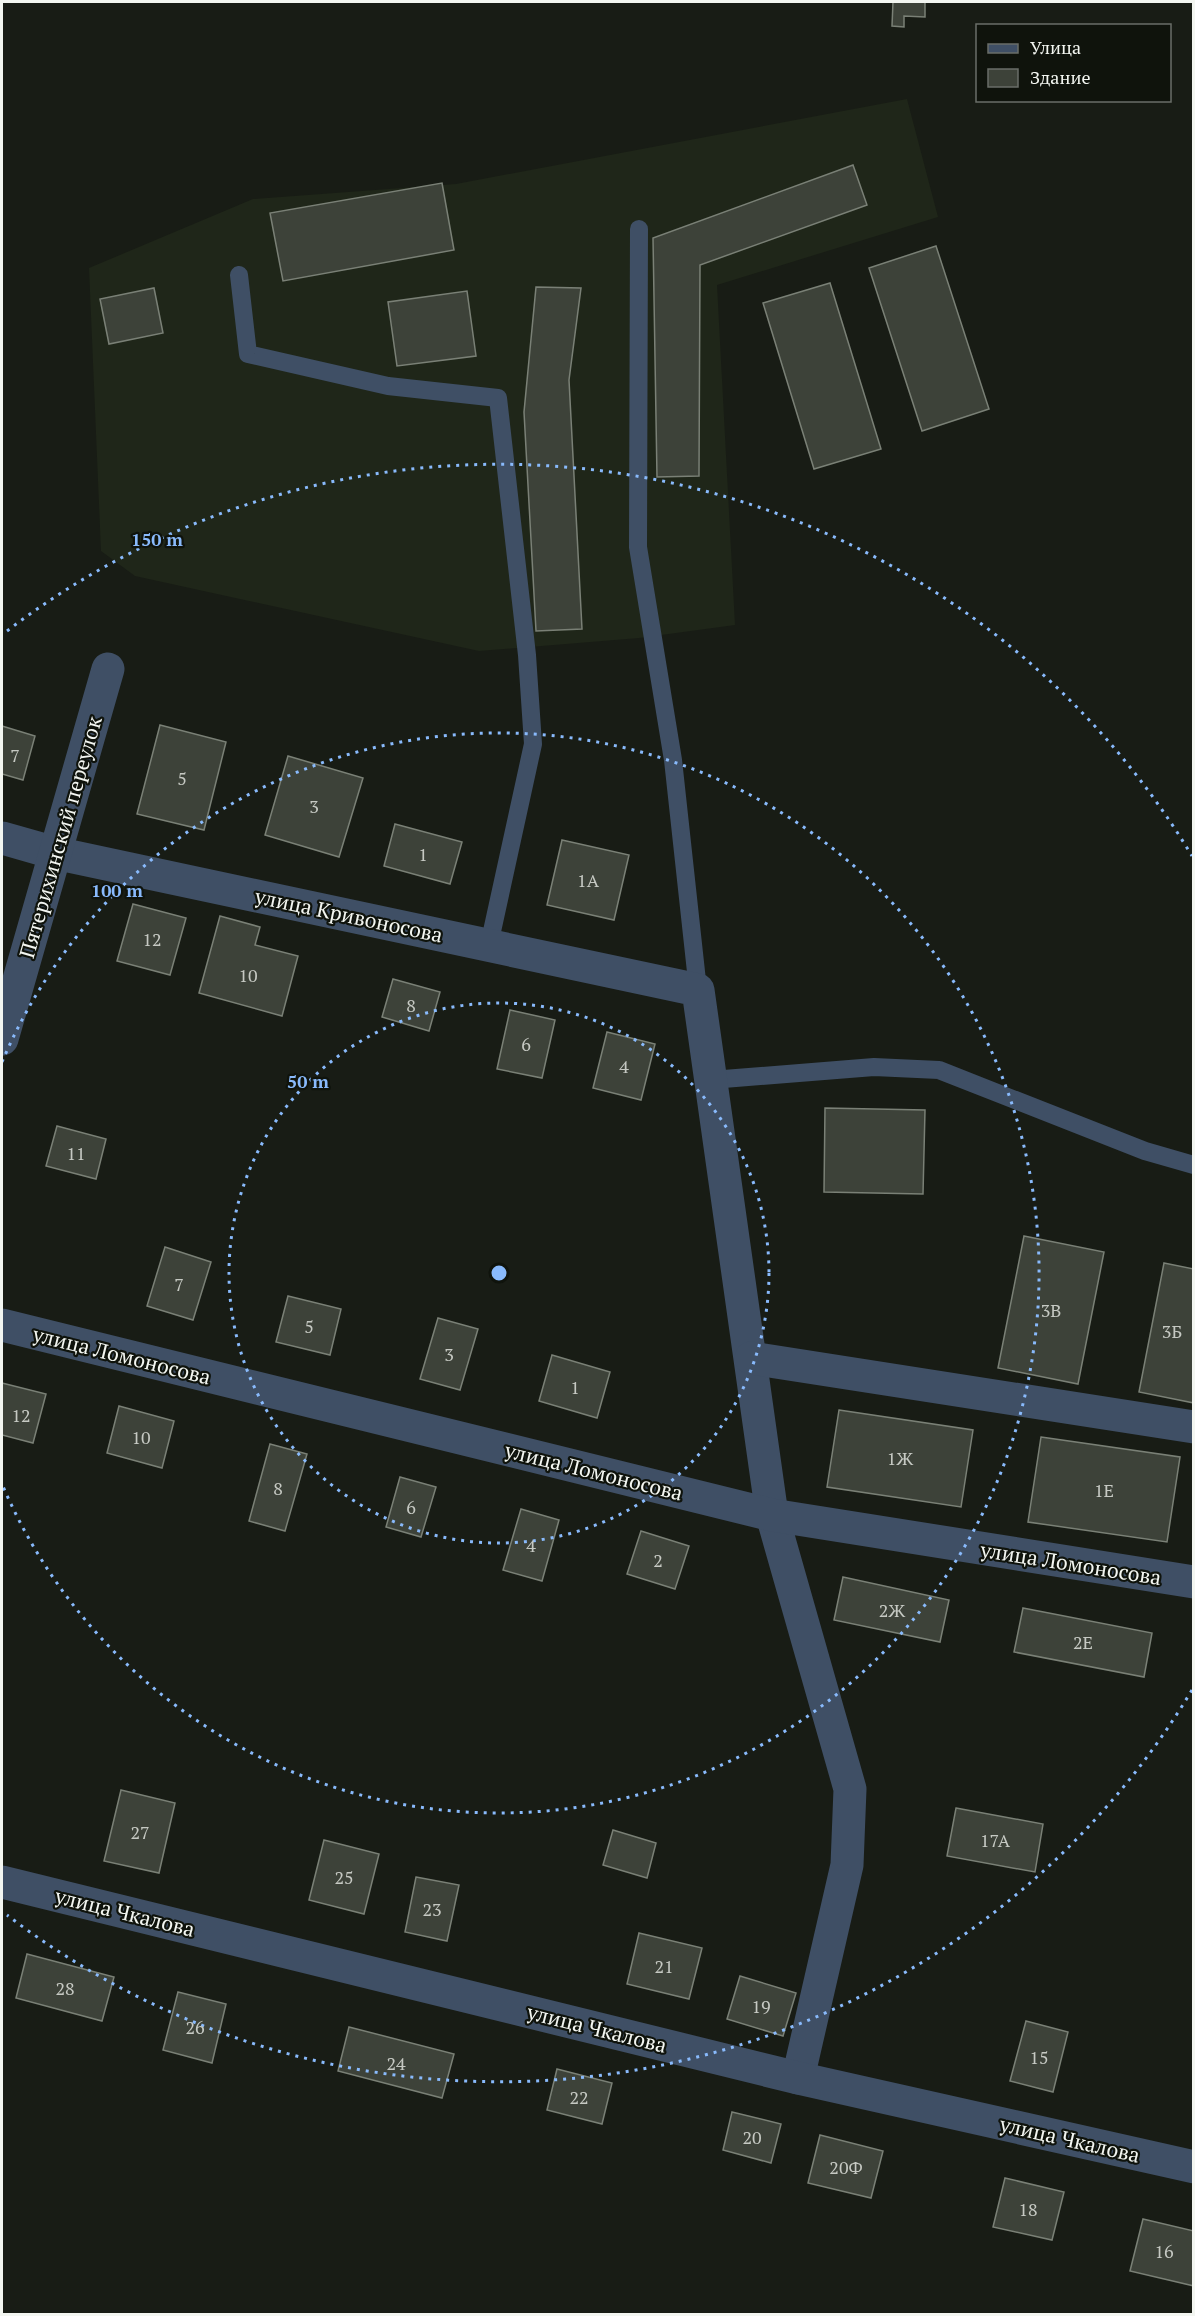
<svg xmlns="http://www.w3.org/2000/svg" width="1195" height="2316" font-family="'PT Serif',serif">
  <style>
    .built { fill: #1f2619 }
    .building { fill: #3d4239; stroke: #7a8076; stroke-width: 1.5 }
    .lines { fill: none; stroke-linecap: round; stroke-linejoin: round }
    .service { stroke: #3f4f65; stroke-width: 18 }
    .minor { stroke: #3f4f65; stroke-width: 33 }
    .ring { fill: none; stroke: #89bafc; stroke-width: 3; stroke-dasharray: 3 6 }
    .labels { text-anchor: middle; dominant-baseline: central; stroke-width: 4.5; stroke-linejoin: round; paint-order: stroke }
    .number-label { font-size: 18px; fill: #c6c9c3 }
    .street-label { font-size: 21px; fill: #f3f6f1; stroke: #0f130c }
    .centre { fill: #89bafc; stroke: #0f130c; stroke-width: 3 }
    .ring-label { font-size: 18px; text-anchor: middle; font-weight: bold; fill: #89bafc; stroke: #0f130c; stroke-width: 4.5; stroke-linejoin: round; paint-order: stroke }
  </style>
  <rect width="100%" height="100%" fill="#181c15"/>
  <!-- built -->
  <polygon class="built" points="907,99 938,217 717,285 735,625 639,638 479,651 135,576 101,551 89,268 253,199 456,184"/>
  <!-- building -->
  <g class="building">
    <polygon points="893,2 925,2 925,17 904,16 904,27 892,26"/>
    <polygon points="853,165 867,205 700,265 699,476 657,477 653,238"/>
    <polygon points="442,183 454,250 283,281 270,213"/>
    <polygon points="936,246 989,409 922,431 869,268"/>
    <polygon points="830,283 881,449 814,469 763,303"/>
    <polygon points="536,287 581,288 569,380 582,629 536,631 524,412"/>
    <polygon points="154,288 163,333 109,344 100,299"/>
    <polygon points="467,291 476,356 397,366 388,302"/>
    <polygon points="160,725 226,742 204,830 137,814"/>
    <polygon points="2,726 35,736 23,780 2,774"/>
    <polygon points="288,756 363,778 339,857 265,835"/>
    <polygon points="395,824 462,842 450,884 384,866"/>
    <polygon points="562,840 629,855 614,920 547,905"/>
    <polygon points="133,904 186,918 170,975 117,961"/>
    <polygon points="220,916 260,927 255,945 298,956 282,1016 199,993"/>
    <polygon points="393,979 440,992 429,1031 382,1017"/>
    <polygon points="510,1010 555,1020 542,1078 497,1069"/>
    <polygon points="607,1032 655,1044 641,1100 593,1088"/>
    <polygon points="825,1108 925,1110 923,1194 824,1192"/>
    <polygon points="57,1126 106,1139 96,1179 46,1166"/>
    <polygon points="1024,1236 1104,1252 1078,1384 998,1368"/>
    <polygon points="165,1247 211,1262 193,1320 147,1306"/>
    <polygon points="1164,1263 1194,1269 1194,1403 1139,1392"/>
    <polygon points="288,1296 341,1309 330,1355 276,1342"/>
    <polygon points="438,1318 478,1329 460,1390 420,1379"/>
    <polygon points="552,1355 610,1372 597,1418 539,1401"/>
    <polygon points="2,1383 46,1394 33,1443 2,1435"/>
    <polygon points="119,1406 174,1421 162,1468 107,1453"/>
    <polygon points="839,1410 973,1430 961,1507 827,1487"/>
    <polygon points="1041,1437 1180,1457 1167,1542 1028,1522"/>
    <polygon points="270,1444 307,1454 285,1531 249,1521"/>
    <polygon points="400,1477 436,1487 421,1537 386,1527"/>
    <polygon points="521,1509 559,1520 542,1581 503,1570"/>
    <polygon points="641,1531 689,1546 675,1589 627,1574"/>
    <polygon points="843,1577 949,1600 940,1642 834,1620"/>
    <polygon points="1023,1608 1152,1633 1144,1677 1014,1652"/>
    <polygon points="121,1790 175,1803 159,1873 104,1861"/>
    <polygon points="956,1808 1043,1824 1035,1872 947,1856"/>
    <polygon points="613,1830 656,1843 647,1878 603,1865"/>
    <polygon points="324,1840 379,1854 364,1914 309,1900"/>
    <polygon points="416,1877 459,1885 447,1941 405,1932"/>
    <polygon points="639,1933 702,1948 689,1999 627,1984"/>
    <polygon points="27,1954 114,1977 102,2021 16,1998"/>
    <polygon points="740,1976 796,1993 783,2036 727,2019"/>
    <polygon points="178,1992 226,2004 212,2063 163,2050"/>
    <polygon points="1026,2021 1068,2032 1053,2092 1010,2081"/>
    <polygon points="349,2027 454,2054 442,2098 338,2071"/>
    <polygon points="557,2069 612,2083 602,2124 547,2110"/>
    <polygon points="732,2112 781,2124 771,2163 723,2150"/>
    <polygon points="820,2135 883,2151 871,2198 808,2183"/>
    <polygon points="1005,2178 1064,2192 1052,2240 993,2227"/>
    <polygon points="1143,2219 1194,2231 1194,2286 1130,2271"/>
  </g>
  <g class="lines">
    <!-- service -->
    <g class="service">
      <polyline points="639,229 638,547 673,760 698,990"/>
      <polyline points="239,275 248,354 388,386 498,398 527,655 533,744 489,945"/>
      <polyline points="711,1080 874,1067 939,1070 1145,1151 1194,1165"/>
    </g>
    <!-- minor -->
    <g class="minor">
      <polyline points="2,838 55,853 698,990 772,1515 850,1789 847,1865 798,2078"/>
      <polyline points="2,1039 108,669"/>
      <polyline points="2,1325 772,1515 1194,1582"/>
      <polyline points="751,1358 1194,1427"/>
      <polyline points="2,1882 798,2078 1194,2167"/>
    </g>
  </g>
  <!-- distance rings -->
  <g class="ring">
    <circle cx="499" cy="1273" r="270"/>
    <path d="M2 1062A540 540 0 1 1 2 1484"/>
    <path d="M1192 1690A809 809 0 0 1 7 1915M7 631A809 809 0 0 1 1192 856"/>
  </g>
  <g class="labels">
    <!-- number labels -->
    <g class="number-label">
      <text x="15" y="755">7</text>
      <text x="182" y="778">5</text>
      <text x="314" y="806">3</text>
      <text x="423" y="854">1</text>
      <text x="588" y="880">1А</text>
      <text x="152" y="939">12</text>
      <text x="248" y="975">10</text>
      <text x="411" y="1005">8</text>
      <text x="526" y="1044">6</text>
      <text x="624" y="1066">4</text>
      <text x="76" y="1153">11</text>
      <text x="179" y="1284">7</text>
      <text x="1051" y="1310">3В</text>
      <text x="309" y="1326">5</text>
      <text x="1172" y="1331">3Б</text>
      <text x="449" y="1354">3</text>
      <text x="575" y="1387">1</text>
      <text x="21" y="1415">12</text>
      <text x="141" y="1437">10</text>
      <text x="900" y="1458">1Ж</text>
      <text x="278" y="1488">8</text>
      <text x="1104" y="1490">1Е</text>
      <text x="411" y="1507">6</text>
      <text x="531" y="1545">4</text>
      <text x="658" y="1560">2</text>
      <text x="892" y="1610">2Ж</text>
      <text x="1083" y="1642">2Е</text>
      <text x="140" y="1832">27</text>
      <text x="995" y="1840">17А</text>
      <text x="344" y="1877">25</text>
      <text x="432" y="1909">23</text>
      <text x="664" y="1966">21</text>
      <text x="65" y="1988">28</text>
      <text x="761" y="2006">19</text>
      <text x="195" y="2027">26</text>
      <text x="1039" y="2057">15</text>
      <text x="396" y="2063">24</text>
      <text x="579" y="2097">22</text>
      <text x="752" y="2137">20</text>
      <text x="846" y="2167">20Ф</text>
      <text x="1028" y="2209">18</text>
      <text x="1164" y="2251">16</text>
    </g>
    <!-- street labels -->
    <g class="street-label">
      <text transform="translate(60 837) rotate(-74)">Пятерихинский переулок</text>
      <text transform="translate(349 915) rotate(12)">улица Кривоносова</text>
      <text transform="translate(122 1355) rotate(14)">улица Ломоносова</text>
      <text transform="translate(594 1471) rotate(14)">улица Ломоносова</text>
      <text transform="translate(1071 1563) rotate(9)">улица Ломоносова</text>
      <text transform="translate(125 1912) rotate(14)">улица Чкалова</text>
      <text transform="translate(597 2028) rotate(14)">улица Чкалова</text>
      <text transform="translate(1070 2139) rotate(13)">улица Чкалова</text>
    </g>
  </g>
  <circle cx="499" cy="1273" r="9" class="centre"/>
  <g class="ring-label">
    <text x="157" y="546">150 m</text>
    <text x="117" y="897">100 m</text>
    <text x="308" y="1088">50 m</text>
  </g>
  <!-- border -->
  <rect width="1195" height="2316" fill="none" stroke="#f3f6f1" stroke-width="6"/>
  <!-- legend -->
  <rect x="976" y="24" width="195" height="78" fill="#0f130c" stroke="#6a6e68" stroke-width="1.5"/>
  <rect x="988" y="44" width="30" height="9" fill="#3f4f65" stroke="#6a6e68" stroke-width="1.5"/>
  <text x="1030" y="54" font-size="18" fill="#f3f6f1">Улица</text>
  <rect x="988" y="69" width="30" height="18" fill="#3d4239" stroke="#6a6e68" stroke-width="1.5"/>
  <text x="1030" y="84" font-size="18" fill="#f3f6f1">Здание</text>
</svg>
